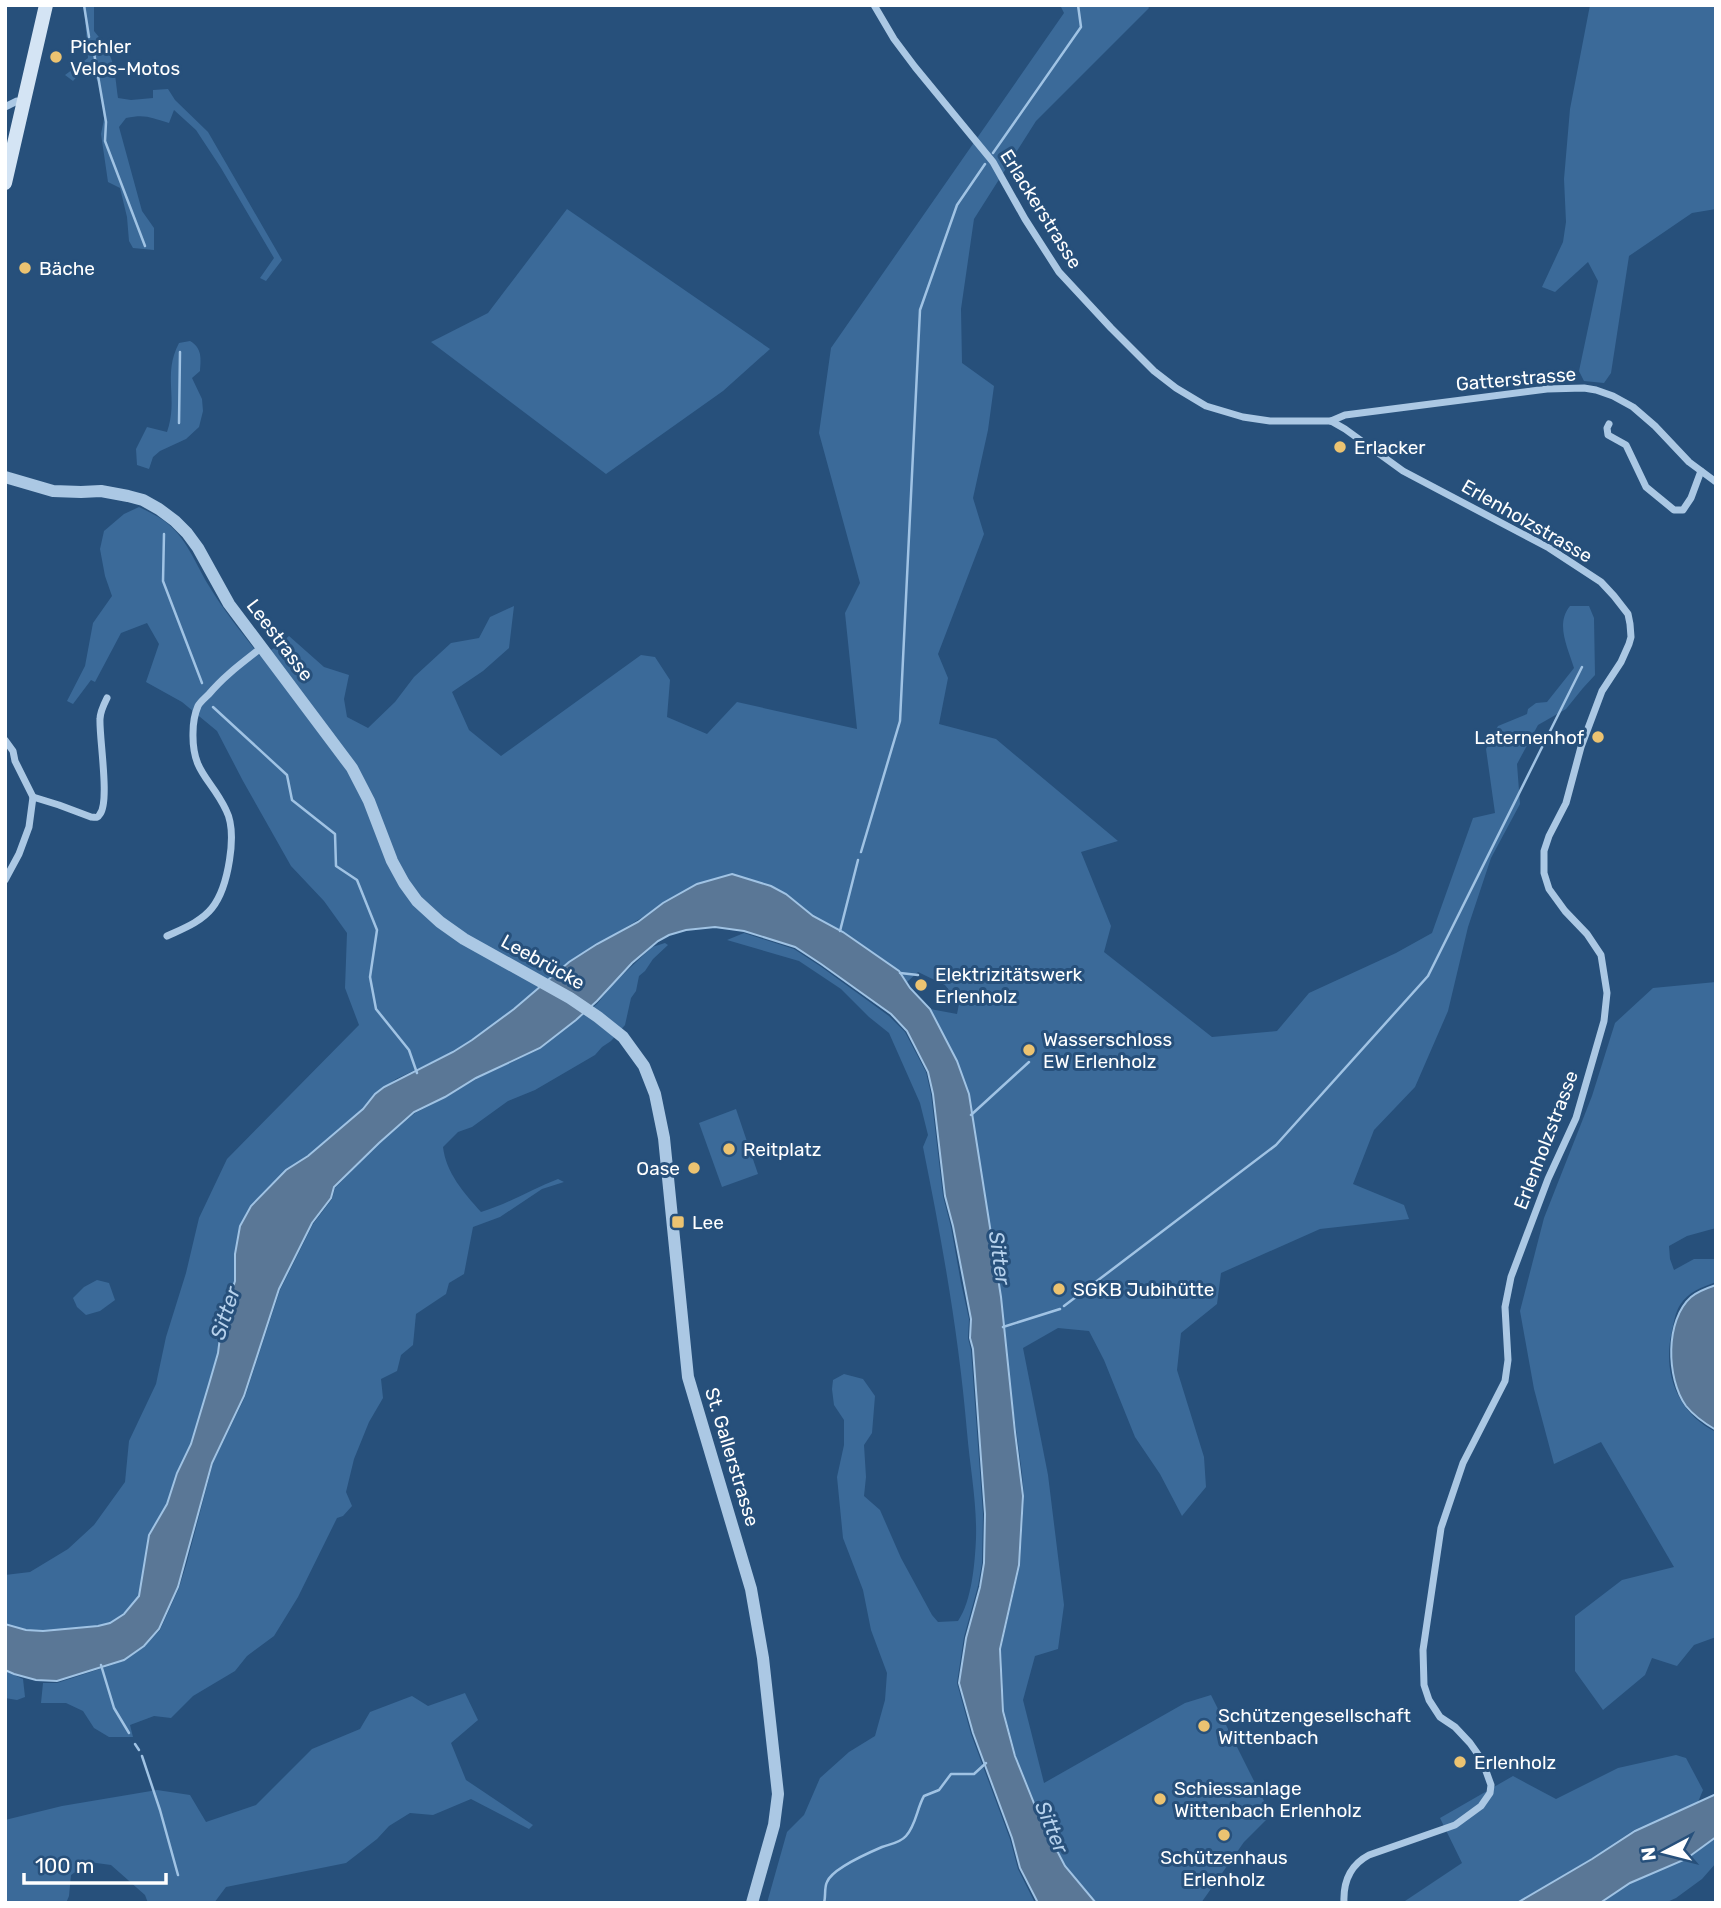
<svg xmlns="http://www.w3.org/2000/svg" width="1721" height="1908" font-family="Rubik,sans-serif">
  <style>
    .green { fill: #3b6a99 }
    .water { fill: #5a7796; stroke: #a0c3e4; stroke-width: 2 }
    .lines { fill: none; stroke-linecap: round; stroke-linejoin: round }
    .stream { stroke: #a0c3e4; stroke-width: 2.5 }
    .minor { stroke: #abc8e4; stroke-width: 7 }
    .tertiary { stroke: #abc8e4; stroke-width: 12 }
    .secondary { stroke: #d4e4f4; stroke-width: 14 }
    .poi-dot { fill: #ecc371; stroke: #27507b; stroke-width: 2.5 }
    .labels { text-anchor: middle; dominant-baseline: central; stroke-width: 6; stroke-linejoin: round; paint-order: stroke }
    .poi-label { font-size: 19px; fill: #fff; stroke: #27507b; text-anchor: start }
    .street-label { font-size: 19px; fill: #fff; stroke: #27507b }
    .water-label { font-size: 21px; font-style: italic; fill: #b6d1ec; stroke: #27507b }
  </style>
  <rect width="100%" height="100%" fill="#27507b"/>
  <!-- green -->
  <g class="green">
    <path d="M84 5H94V31C115 56 114 67 118 98L131 100 153 98V90L168 89 175 100 208 132 282 260 266 281 260 278 274 258 221 168 196 130 174 110 169 123C150 118 147 114 126 118L119 127 142 211 154 228V250L133 248 129 241 127 217 120 188 108 182 101 134 104 119 102 98 100 84 95 77 90 62 73 81 65 75 88 58Z"/>
    <path d="M1060 5H1147L1149 8 1036 121 974 219 961 309 962 363 994 386 988 430 973 498 984 534 938 654 948 678 939 724 996 739 1118 841 1081 852 1111 926 1104 952 1212 1037 1277 1031 1309 993 1396 953 1432 933 1473 818 1495 813 1486 749 1498 726 1527 714 1528 709 1536 703 1547 702 1574 668C1568 648 1555 624 1570 606H1589L1594 618 1595 675 1583 688 1566 709 1538 725 1517 764 1520 804 1491 858 1468 927 1448 1011 1415 1087 1374 1130 1353 1184 1404 1205 1409 1219 1320 1229 1221 1273 1217 1304 1181 1333 1177 1370 1204 1457 1206 1487 1182 1516 1160 1474 1135 1437 1104 1360 1089 1331 1058 1328 1023 1348 1048 1475 1064 1605 1058 1649 1035 1656 1023 1700 1044 1783 1185 1703 1211 1695 1271 1815 1244 1842 1201 1903H1097L1066 1866 1041 1818 1016 1756 1004 1711 1001 1649 1020 1565 1024 1496 1022 1473 1011 1393 1001 1297 969 1094 957 1061 930 1009 957 1014 959 1004 945 985 918 972 907 982 899 971 874 953 843 932 813 916 799 904 697 884 569 962 514 1009 472 1040 453 1052 396 1079 375 1094 363 1109 308 1156 286 1170 235 1254V1281L222 1321 218 1353 209 1385 191 1444 177 1473 167 1504 149 1535 139 1596 124 1613 110 1623 98 1626 43 1631 26 1630 5 1624V1575L30 1572 68 1549 94 1525 125 1482 129 1441 156 1384 166 1337 186 1273 199 1218 227 1159 359 1025 345 988 347 933 324 901 291 866 243 781 217 731 182 702 146 682 159 644 147 623 121 633 95 682 91 680 73 704 67 701 85 666 93 623 112 596 105 576 100 549 104 531 124 514 139 507C147 511 156 515 163 520 186 536 195 563 209 586 224 611 242 633 260 656L276 647 289 636 324 667 349 675 344 699 347 717 368 728 395 702 414 677 451 643 479 638 490 617 514 606 509 648 483 671 452 692 469 730 501 756 641 655 655 657 670 680 667 717 707 734 737 702 857 729 845 613 860 583 819 433 831 348 1064 13Z"/>
    <polygon points="1590,5 1716,5 1716,209 1692,213 1629,256 1611,373 1604,383 1584,381 1579,371 1598,281 1588,262 1555,292 1542,287 1563,242 1566,222 1564,179 1570,109"/>
    <polygon points="567,209 770,349 723,391 606,474 431,342 488,313"/>
    <path d="M190 341C202 348 201 358 200 371L192 378 202 399 203 411 199 427 186 439 160 451 153 457 149 469 137 465 136 449 147 427 167 432C179 399 162 375 179 343Z"/>
    <path d="M744 933 794 949 820 966 889 1016 905 1032 926 1072 931 1094 943 1196 951 1227 961 1283 969 1319 968 1338 971 1350 983 1514 982 1563 978 1586 964 1637 957 1683 971 1734 1010 1839 1018 1869 1035 1903H767L787 1832 804 1815 820 1778 849 1752 875 1736 885 1700 887 1673 871 1630 863 1590 843 1538 837 1477 844 1445V1420L834 1405 832 1389 833 1380 844 1374 863 1379 875 1396 872 1433 864 1445 866 1477 864 1496 880 1510 901 1558 932 1615 938 1622 958 1621C972 1601 975 1562 976 1538 977 1503 970 1467 967 1432 959 1336 942 1241 923 1147L928 1135 920 1103 889 1033 869 1017 841 989 799 961 727 940Z"/>
    <path d="M665 943 668 945 653 959 645 971 639 976 636 991 631 998 625 1025 611 1041 602 1047 595 1055 535 1090 508 1101 472 1127 458 1132 443 1147C446 1173 464 1193 481 1212 508 1204 532 1189 558 1179L564 1182 542 1189 500 1217 473 1227 464 1274 449 1283 446 1294 416 1314 413 1345 401 1355 397 1371 381 1379 383 1398 369 1422 354 1459 346 1492 352 1506 343 1516 337 1518 298 1597 274 1636 247 1656 235 1671 193 1696 171 1718 154 1716 130 1725 133 1737H109L94 1728 83 1711 66 1703H41L43 1683H57L124 1661 144 1647 160 1630 179 1588 187 1562 213 1463 245 1397 280 1290 313 1224 332 1199 335 1188 379 1143 415 1113 445 1098 476 1079 540 1049 597 1004 612 985 652 947Z"/>
    <path d="M1716 982V1228L1687 1236 1669 1246 1670 1259 1674 1270 1694 1259H1716V1282C1702 1287 1688 1292 1680 1305 1675 1313 1674 1322 1672 1331 1662 1372 1677 1413 1716 1432V1637L1694 1645 1677 1666 1652 1658 1645 1675 1603 1710 1575 1671V1616L1622 1580 1674 1567 1601 1442 1554 1464 1534 1389 1520 1311 1544 1218 1592 1096 1615 1023 1653 988Z"/>
    <polygon points="736,1109 758,1174 722,1187 699,1123"/>
    <polygon points="97,1280 109,1283 115,1300 100,1311 86,1315 77,1307 73,1298 84,1287"/>
    <polygon points="5,1671 23,1679 25,1697 17,1700 5,1698"/>
    <polygon points="465,1693 478,1720 451,1743 466,1780 533,1825 529,1829 471,1799 433,1815 410,1813 389,1826 377,1839 346,1863 226,1887 214,1903 148,1903 145,1895 111,1865 89,1862 71,1875 69,1896 66,1903 5,1903 5,1820 62,1806 157,1790 190,1795 206,1822 256,1805 312,1749 360,1729 370,1712 412,1696 428,1706"/>
    <polygon points="1676,1755 1686,1758 1703,1790 1698,1802 1634,1830 1591,1859 1516,1903 1402,1903 1462,1863 1440,1818 1513,1776 1556,1799 1618,1768"/>
    <polygon points="1716,1838 1716,1863 1702,1879 1676,1898 1665,1903 1601,1903 1630,1883 1686,1859"/>
  </g>
  <!-- water -->
  <g class="water">
    <polygon points="732,874 771,886 786,894 813,916 843,932 899,971 910,988 930,1009 957,1061 969,1094 1001,1297 1015,1432 1023,1496 1019,1565 1000,1649 1003,1711 1015,1756 1040,1818 1065,1866 1096,1903 1038,1903 1020,1868 1012,1838 973,1733 959,1683 966,1638 980,1587 984,1563 985,1514 973,1349 970,1338 971,1319 953,1226 945,1196 933,1094 928,1072 907,1031 891,1014 821,964 795,947 744,931 715,927 686,930 669,935 658,941 632,963 597,1001 576,1020 540,1048 476,1078 445,1097 414,1112 379,1143 334,1187 331,1198 312,1223 279,1289 244,1396 212,1463 178,1587 159,1629 144,1646 124,1660 57,1681 36,1680 14,1674 5,1670 5,1624 26,1630 43,1631 98,1626 110,1623 124,1614 139,1596 149,1535 167,1504 177,1473 191,1444 209,1384 218,1353 222,1321 235,1281 235,1254 240,1226 251,1206 286,1170 308,1156 363,1109 375,1094 384,1087 453,1052 472,1040 514,1009 569,962 597,944 638,922 663,903 697,884"/>
    <path d="M1716 1285V1430C1704 1423 1694 1416 1686 1406 1666 1378 1665 1320 1691 1297 1698 1291 1707 1288 1716 1285Z"/>
    <polygon points="1716,1794 1716,1837 1686,1859 1630,1883 1600,1903 1517,1903 1592,1859 1635,1831"/>
  </g>
  <g class="lines">
    <!-- stream -->
    <g class="stream">
      <polyline points="84,5 89,37"/>
      <polyline points="93,47 106,122 105,141 145,246"/>
      <polyline points="993,153 1081,27 1078,5"/>
      <polyline points="179,423 180,352"/>
      <polyline points="164,534 163,581 202,683"/>
      <polyline points="213,707 287,775 292,800 335,834 336,866 357,880 377,930 370,977 376,1009 409,1050 417,1073"/>
      <polyline points="861,852 900,721 920,310 957,205 985,164"/>
      <polyline points="840,931 858,860"/>
      <polyline points="900,973 918,975"/>
      <polyline points="971,1115 1029,1062"/>
      <polyline points="1064,1306 1276,1145 1428,976 1582,667"/>
      <polyline points="1003,1327 1060,1309"/>
      <polyline points="101,1665 114,1708 129,1733"/>
      <polyline points="135,1744 139,1750"/>
      <polyline points="142,1756 160,1810 178,1875"/>
      <path d="M824 1903C826 1896 824 1888 827 1882 832 1869 868 1853 882 1847 890 1844 900 1843 906 1836 916 1825 917 1808 924 1796L939 1790 951 1774H974L986 1763"/>
    </g>
    <!-- minor -->
    <g class="minor">
      <path d="M874 5 894 39 915 67 993 162 1025 219 1059 272 1111 328 1154 371 1176 388 1206 406 1243 417 1270 421H1331L1345 429 1403 471 1549 548 1601 582 1614 596 1628 614 1630 624 1631 637 1629 644 1621 662 1602 691 1581 747 1566 803 1549 836 1544 851V873L1549 889 1565 911 1587 934 1601 955 1607 993 1604 1021 1576 1118 1548 1179 1511 1277 1505 1307 1508 1360 1505 1381 1463 1463 1441 1528 1423 1650 1424 1685 1429 1700 1440 1717 1455 1727 1470 1743 1482 1760 1491 1785 1490 1793 1481 1806 1455 1825 1369 1855C1350 1865 1343 1882 1344 1903"/>
      <polyline points="5,107 17,101 23,103"/>
      <polyline points="1331,421 1345,415 1547,389 1584,388 1596,390 1613,396 1633,407 1655,426 1689,462 1716,482"/>
      <polyline points="1609,424 1607,428 1608,435 1626,445 1646,487 1674,510 1683,510 1691,498 1701,471"/>
      <polyline points="5,740 13,751 15,761 33,797 29,827 19,854 5,880"/>
      <path d="M33 797 59 805 91 817C96 817 97 819 100 814 110 801 99 737 100 719 100 712 104 704 107 698"/>
      <path d="M167 936C182 929 201 922 212 908 228 888 238 833 226 810 211 778 192 773 193 733 193 725 195 713 198 706 200 702 205 698 209 694 224 676 242 663 261 648"/>
    </g>
    <!-- tertiary -->
    <polyline class="tertiary" points="5,477 53,491 81,492 101,491 128,496 143,500 159,509 175,521 187,533 198,548 229,604 352,768 369,801 392,861 404,883 417,901 440,922 464,939 570,998 598,1017 623,1037 644,1066 655,1094 664,1138 688,1377 751,1589 763,1658 778,1794 774,1825 752,1903"/>
    <!-- secondary -->
    <polyline class="secondary" points="5,183 46,5"/>
  </g>
  <!-- markers -->
  <g class="poi-dot">
    <circle cx="56" cy="57" r="7"/>
    <circle cx="25" cy="268" r="7"/>
    <circle cx="1340" cy="447" r="7"/>
    <circle cx="1598" cy="737" r="7"/>
    <circle cx="921" cy="985" r="7"/>
    <circle cx="1029" cy="1050" r="7"/>
    <circle cx="729" cy="1149" r="7"/>
    <circle cx="694" cy="1168" r="7"/>
    <rect x="671" y="1215" width="14" height="14" rx="3.5"/>
    <circle cx="1059" cy="1289" r="7"/>
    <circle cx="1204" cy="1726" r="7"/>
    <circle cx="1460" cy="1762" r="7"/>
    <circle cx="1160" cy="1799" r="7"/>
    <circle cx="1224" cy="1835" r="7"/>
  </g>
  <g class="labels">
    <!-- poi labels -->
    <g class="poi-label">
      <text x="70" y="46">Pichler<tspan x="70" dy="22">Velos-Motos</tspan></text>
      <text x="39" y="268">Bäche</text>
      <text x="1354" y="447">Erlacker</text>
      <text x="1584" y="737" text-anchor="end">Laternenhof</text>
      <text x="935" y="974">Elektrizitätswerk<tspan x="935" dy="22">Erlenholz</tspan></text>
      <text x="1043" y="1039">Wasserschloss<tspan x="1043" dy="22">EW Erlenholz</tspan></text>
      <text x="743" y="1149">Reitplatz</text>
      <text x="680" y="1168" text-anchor="end">Oase</text>
      <text x="692" y="1222">Lee</text>
      <text x="1073" y="1289">SGKB Jubihütte</text>
      <text x="1218" y="1715">Schützengesellschaft<tspan x="1218" dy="22">Wittenbach</tspan></text>
      <text x="1474" y="1762">Erlenholz</text>
      <text x="1174" y="1788">Schiessanlage<tspan x="1174" dy="22">Wittenbach Erlenholz</tspan></text>
      <text x="1224" y="1857" text-anchor="middle">Schützenhaus<tspan x="1224" dy="22">Erlenholz</tspan></text>
    </g>
    <!-- street labels -->
    <g class="street-label">
      <text transform="translate(1041 209) rotate(58)">Erlackerstrasse</text>
      <text transform="translate(1516 379) rotate(-5)">Gatterstrasse</text>
      <text transform="translate(1527 521) rotate(30)">Erlenholzstrasse</text>
      <text transform="translate(280 640) rotate(53)">Leestrasse</text>
      <text transform="translate(543 962) rotate(29)">Leebrücke</text>
      <text transform="translate(1546 1140) rotate(-69)">Erlenholzstrasse</text>
      <text transform="translate(732 1457) rotate(73)">St. Gallerstrasse</text>
    </g>
    <!-- water labels -->
    <g class="water-label">
      <text transform="translate(1000 1258) rotate(82)">Sitter</text>
      <text transform="translate(225 1313) rotate(-72)">Sitter</text>
      <text transform="translate(1052 1827) rotate(67)">Sitter</text>
    </g>
  </g>
  <!-- border -->
  <rect width="1721" height="1908" fill="none" stroke="#ffffff" stroke-width="14"/>
  <!-- north arrow -->
  <g transform="translate(1665 1852) rotate(263)" stroke="#27507b" stroke-width="5" paint-order="stroke">
  <path d="M0-5L12 26L0 18L-12 26Z" fill="#ffffff"/>
  <text y="-10" font-size="19" font-weight="bold" text-anchor="middle" fill="#ffffff">N</text>
  </g>
  <!-- scale -->
  <path d="M24 1873v10h142v-10" fill="none" stroke="#ffffff" stroke-width="3.5"/>
  <text x="35" y="1873" font-size="21" fill="#ffffff" stroke="#27507b" stroke-width="5" paint-order="stroke">100 m</text>
</svg>
